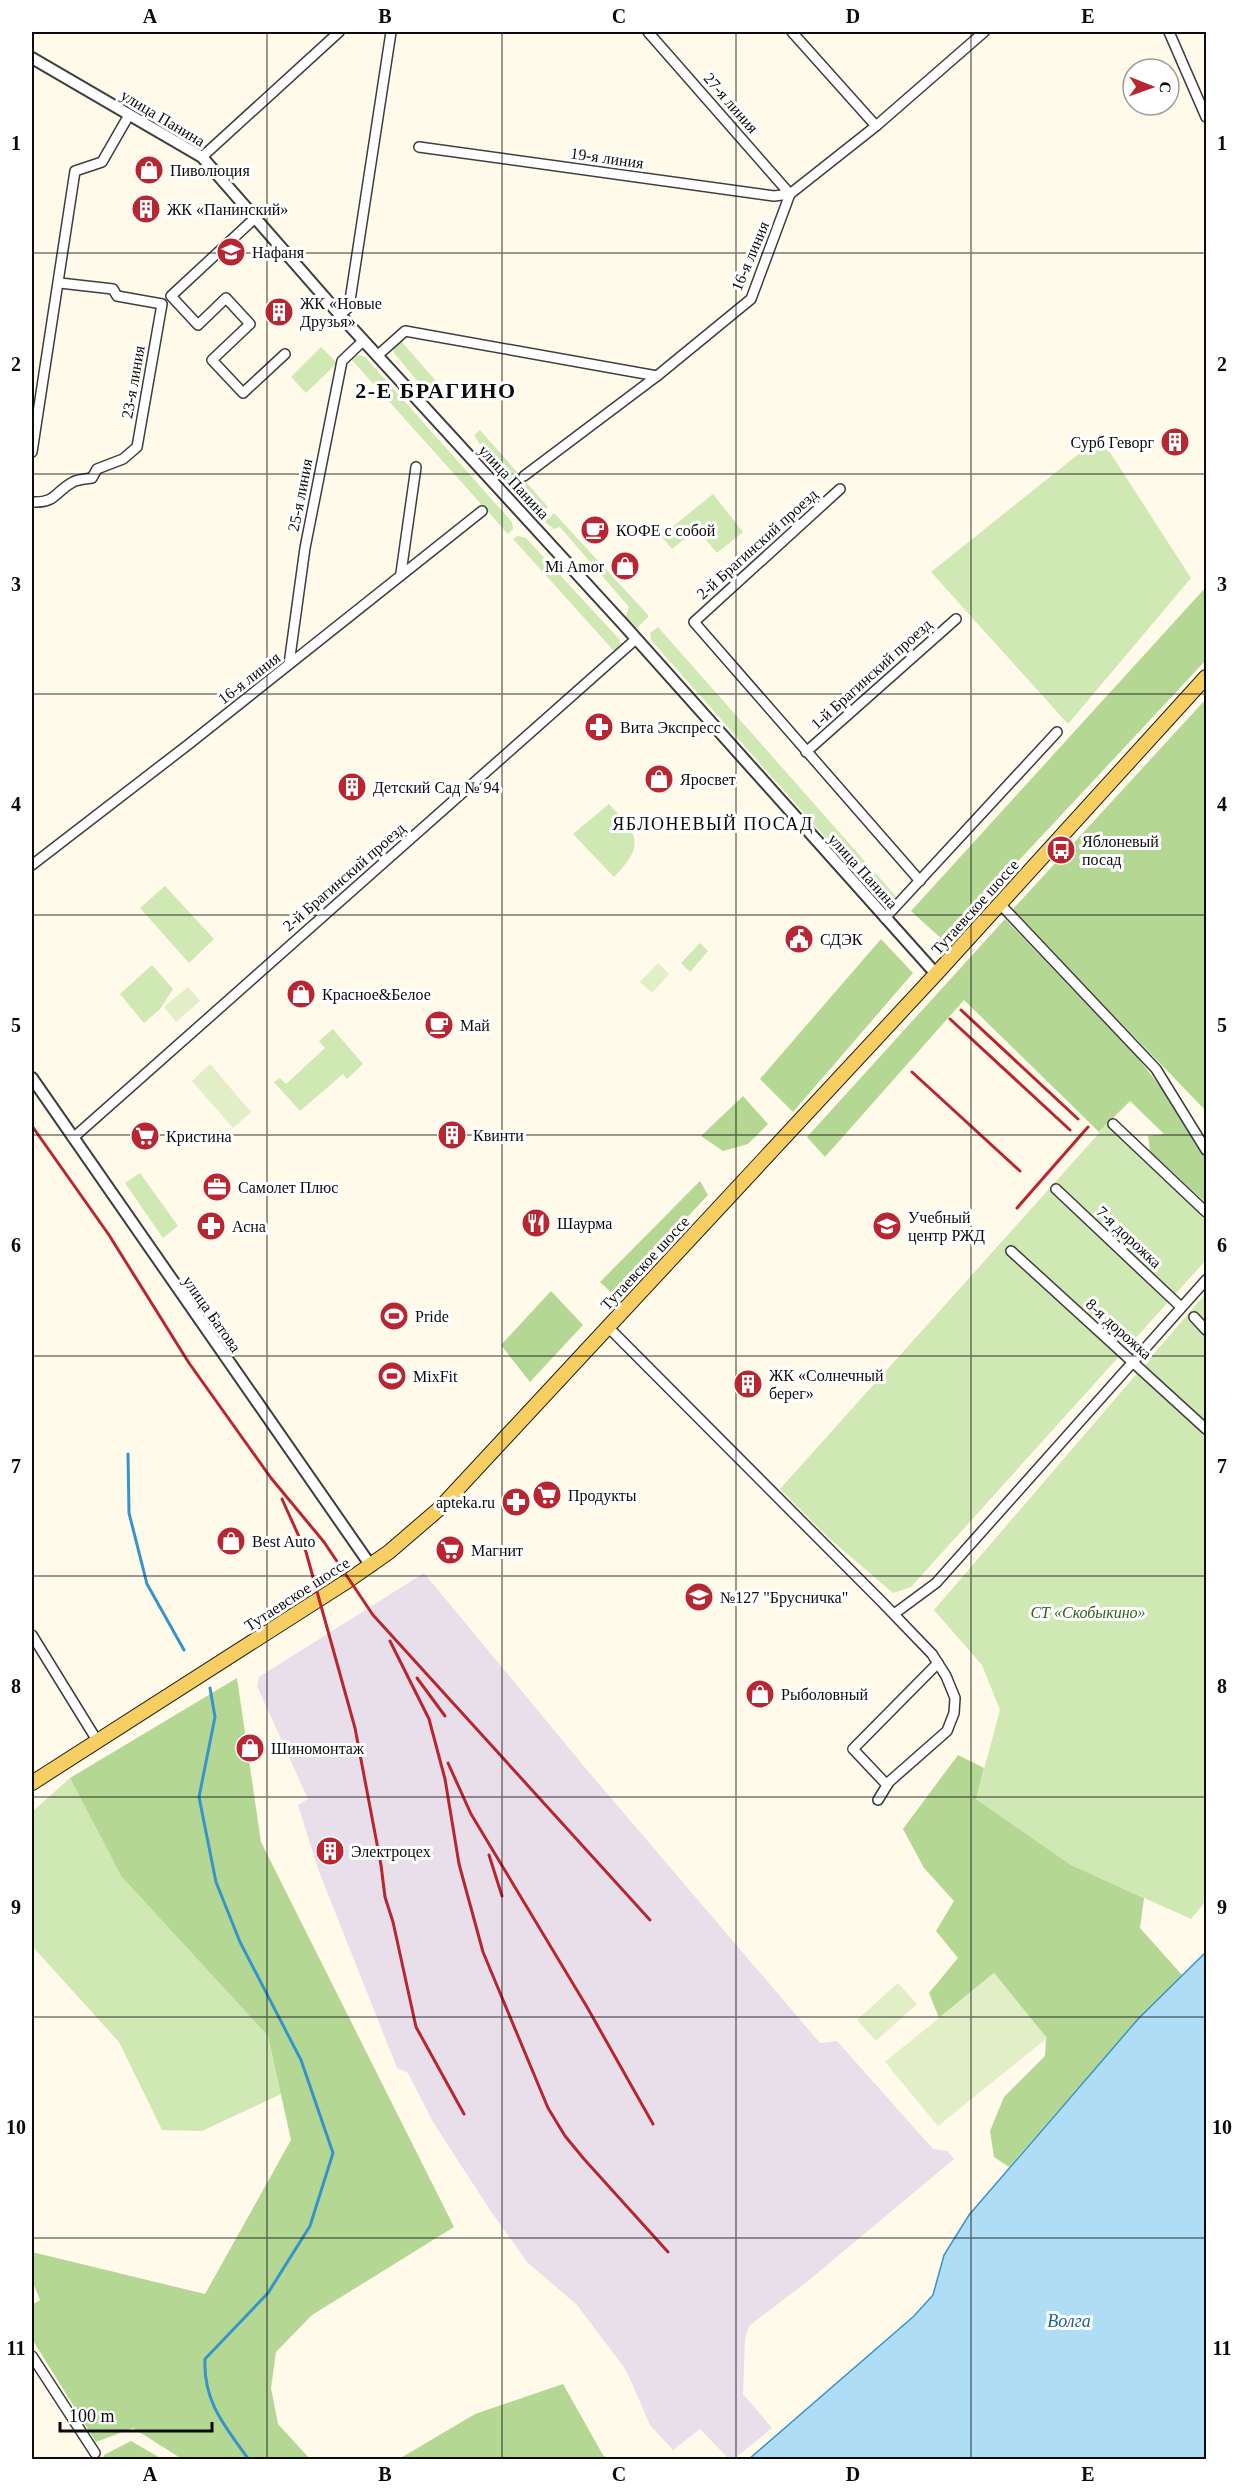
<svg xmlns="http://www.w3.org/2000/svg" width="1238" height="2491" font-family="Georgia,serif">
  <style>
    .industrial { fill: #e9dfea }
    .green { fill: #d0e8b4 }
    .forest { fill: #b4d894 }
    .pitch { fill: #e2efc6 }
    .water { fill: #afddf5; stroke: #3794cb; stroke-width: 1.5 }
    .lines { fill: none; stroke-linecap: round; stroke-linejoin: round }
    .stream { stroke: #3794cb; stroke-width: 3 }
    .minor-casing { stroke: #3e3e3e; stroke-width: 12 }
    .tertiary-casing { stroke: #3e3e3e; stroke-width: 14 }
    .primary-casing { stroke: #1c1c1c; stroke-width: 16 }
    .minor { stroke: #fff; stroke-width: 9 }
    .tertiary { stroke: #fff; stroke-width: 10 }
    .primary { stroke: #f7ce61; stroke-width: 14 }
    .rail { stroke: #b82631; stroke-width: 3 }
    .grid { fill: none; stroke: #0b0b0b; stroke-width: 1.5; stroke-opacity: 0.55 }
    .labels { text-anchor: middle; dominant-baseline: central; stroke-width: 6; stroke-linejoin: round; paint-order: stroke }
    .street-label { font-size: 16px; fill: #0b0b0b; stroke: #fff }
    .poi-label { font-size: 16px; fill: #0b0b0b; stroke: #fff; text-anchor: start }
    .park-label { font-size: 16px; font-style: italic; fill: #2d611d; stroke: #fff }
    .neighbourhood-label { font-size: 18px; letter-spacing: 1.5px; fill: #0b0b0b; stroke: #fff }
    .water-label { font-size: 18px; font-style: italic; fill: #17649a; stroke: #fff }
    .district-label { font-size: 22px; font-weight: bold; letter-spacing: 1.5px; fill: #0b0b0b; stroke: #fff }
    .neatline { fill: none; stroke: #0b0b0b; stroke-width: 2 }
    .grid-label { font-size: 20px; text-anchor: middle; font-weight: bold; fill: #0b0b0b }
  </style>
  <rect width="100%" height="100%" fill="#fffae9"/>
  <!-- industrial -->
  <polygon class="industrial" points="424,1573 587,1770 820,2043 837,2041 933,2149 947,2151 954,2159 808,2281 749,2326 745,2339 743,2394 772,2428 734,2459 729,2459 700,2429 673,2450 650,2425 626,2370 577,2305 527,2262 490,2210 433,2122 408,2073 397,2068 318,1869 298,1805 308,1799 257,1686 259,1677"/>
  <!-- green -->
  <g class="green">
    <polygon points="401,341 449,396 443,401 420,384 394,353 393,348"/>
    <polygon points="321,347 337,363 306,393 291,377"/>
    <polygon points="359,355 365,357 512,522 513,529 508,534 351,359"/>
    <polygon points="480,430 548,507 541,513 536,511 492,464 474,435"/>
    <polygon points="1100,437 1191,578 1068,724 931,572"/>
    <polygon points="713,494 743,532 717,553 697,529 672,549 661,536"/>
    <polygon points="554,513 649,616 635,630 625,619 629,607 560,527 554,529 545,522"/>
    <polygon points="518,536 526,538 619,639 620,645 614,651 513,539"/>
    <polygon points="658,627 899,900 896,904 882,901 862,879 865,869 854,858 848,863 651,640 650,633"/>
    <path d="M609 804C637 834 647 844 614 877L573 834Z"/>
    <polygon points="165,886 214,939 189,963 140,908"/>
    <polygon points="700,943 708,951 690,972 681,963"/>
    <polygon points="152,965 173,989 160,1009 144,1023 120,994"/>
    <polygon points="333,1029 363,1064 347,1079 343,1074 300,1111 274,1082 280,1078 286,1084 325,1048 319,1041"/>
    <polygon points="1110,1121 1206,1210 1206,1260 911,1587 893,1593 830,1539 780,1489"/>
    <polygon points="140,1173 178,1226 163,1238 125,1183"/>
    <polygon points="1206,1293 1206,1901 1191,1919 1071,1865 976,1799 1000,1710 982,1665 934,1610"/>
    <polygon points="70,1778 121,1876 268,2036 281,2094 202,2131 162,2130 119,2042 32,1946 32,1812"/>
  </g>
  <!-- forest -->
  <g class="forest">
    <polygon points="1206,587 1206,660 940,945 944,941 911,911"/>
    <polygon points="1206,699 1206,1111 1012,910"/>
    <polygon points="1005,919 1137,1057 1206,1145 1206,1203 1150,1151 1148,1136 1164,1134 1130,1101 1099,1132 964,1000 825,1157 807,1137"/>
    <polygon points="881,939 913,973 793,1112 760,1079"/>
    <polygon points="743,1096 768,1124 748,1144 723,1151 701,1136"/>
    <polygon points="700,1181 708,1195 614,1295 600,1282"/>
    <polygon points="551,1291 583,1325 530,1382 501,1345"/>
    <polygon points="237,1678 261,1842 454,2227 312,2315 276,2352 271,2388 278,2424 310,2459 182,2459 133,2428 96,2442 32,2339 32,2305 40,2300 32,2280 32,2252 205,2294 291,2140 268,2036 121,1876 70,1778"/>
    <polygon points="958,1755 984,1768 976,1799 1071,1865 1144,1898 1140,1928 1182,1975 1139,2018 1009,2167 994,2157 990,2131 1004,2097 1045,2056 1046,2038 994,1973 939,2018 929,1993 958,1958 936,1931 954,1901 924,1868 903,1829"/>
    <polygon points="563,2384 603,2455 608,2459 399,2459 475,2414"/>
    <polygon points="131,2441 162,2459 103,2459 104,2455"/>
  </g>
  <!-- pitch -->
  <g class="pitch">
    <polygon points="658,963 669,974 652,993 640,982"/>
    <polygon points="188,987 200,1001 176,1022 164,1007"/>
    <polygon points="210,1064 251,1112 233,1128 192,1081"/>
    <polygon points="994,1973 1047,2038 938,2126 885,2062"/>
    <polygon points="898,1983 917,2004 876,2041 857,2020"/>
  </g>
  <!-- water -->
  <polygon class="water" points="1206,1952 1206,2459 749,2459 914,2316 933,2295 944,2255 969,2215 1139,2018"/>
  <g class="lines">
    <!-- stream -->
    <g class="stream">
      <polyline points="128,1454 129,1513 147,1584 184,1650"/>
      <path d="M210 1688 215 1717 199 1797 216 1882 240 1942 301 2060 333 2153 310 2226 268 2293 205 2359C203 2402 225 2426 249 2460"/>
    </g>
    <!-- minor casing -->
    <g class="minor-casing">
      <g id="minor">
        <polyline points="648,32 790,194"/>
        <polyline points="792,32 876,126"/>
        <polyline points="1169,32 1206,117"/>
        <polyline points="419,147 774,196 790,194"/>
        <polyline points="202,157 339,32"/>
        <polyline points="255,218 171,296 198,325 226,298 250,324 212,360 243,393 285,354"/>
        <polyline points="340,315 349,307 391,32"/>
        <polyline points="377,356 405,331 657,376"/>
        <polyline points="32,452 75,171 102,162 129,115"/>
        <polyline points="524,476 657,376 751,299 790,194 876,126 984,32"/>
        <polyline points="840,489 694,622 920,881"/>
        <path d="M32 502C57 503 54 492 73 482 78 479 86 479 92 478L97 469 123 459 137 447 162 304 117 296 113 289 60 283"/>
        <polyline points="401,573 416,467"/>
        <polyline points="289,664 305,548 342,361 363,341"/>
        <polyline points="806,752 956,619"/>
        <polyline points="32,865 189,744 482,511"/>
        <polyline points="1000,904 1156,1069 1206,1150"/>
        <polyline points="885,918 1057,732"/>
        <polyline points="1113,1124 1206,1212"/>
        <polyline points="73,1138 636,639"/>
        <polyline points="1056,1189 1181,1307"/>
        <polyline points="1011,1251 1206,1429"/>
        <polyline points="1194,1317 1206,1330"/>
        <polyline points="608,1327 881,1601 932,1654 946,1676 955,1698 954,1713 947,1731 889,1782 878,1800"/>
        <polyline points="894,1614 936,1583 1206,1280"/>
        <polyline points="32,1635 98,1742"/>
        <polyline points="887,1785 853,1749 938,1663"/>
        <polyline points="32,2356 95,2453"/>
      </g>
    </g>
    <!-- tertiary casing -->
    <g class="tertiary-casing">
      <g id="tertiary">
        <polyline points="32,58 202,157 340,315 624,625 936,974"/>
        <polyline points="32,1078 371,1566"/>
      </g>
    </g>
    <!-- primary casing -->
    <g class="primary-casing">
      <polyline id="primary" points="32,1783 349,1580 389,1552 439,1509 936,974 1206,677"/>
    </g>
    <!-- minor -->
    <use href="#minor" class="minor"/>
    <!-- tertiary -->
    <use href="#tertiary" class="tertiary"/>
    <!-- primary -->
    <use href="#primary" class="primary"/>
    <!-- rail -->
    <g class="rail">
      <polyline points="961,1010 1078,1119"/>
      <polyline points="950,1019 1070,1130"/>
      <polyline points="912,1072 1020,1171"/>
      <polyline points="32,1126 109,1235 189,1363 271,1478 324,1542 373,1615 650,1920"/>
      <polyline points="1017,1208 1088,1127"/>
      <polyline points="282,1499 306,1552 355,1728 381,1865 385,1897 393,1922 416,2027 464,2114"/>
      <polyline points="390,1641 429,1719 445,1779 459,1864 483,1952 548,2108 565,2136 584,2159 668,2252"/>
      <polyline points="417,1678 445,1716"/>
      <polyline points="448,1763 471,1814 587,2007 653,2124"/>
      <polyline points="489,1855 502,1896"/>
    </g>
  </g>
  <!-- grid -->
  <path class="grid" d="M267 32V2460M502 32V2460M736 32V2460M971 32V2460M32 253H1206M32 474H1206M32 694H1206M32 915H1206M32 1135H1206M32 1356H1206M32 1576H1206M32 1797H1206M32 2017H1206M32 2238H1206"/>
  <!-- icons -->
  <defs>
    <g id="shop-disc" transform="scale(1.5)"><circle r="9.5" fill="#b82631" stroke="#fff"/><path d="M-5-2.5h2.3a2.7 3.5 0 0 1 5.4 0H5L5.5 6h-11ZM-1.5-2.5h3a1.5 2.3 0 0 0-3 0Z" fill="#fff"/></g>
    <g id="building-disc" transform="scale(1.5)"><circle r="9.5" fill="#b82631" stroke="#fff"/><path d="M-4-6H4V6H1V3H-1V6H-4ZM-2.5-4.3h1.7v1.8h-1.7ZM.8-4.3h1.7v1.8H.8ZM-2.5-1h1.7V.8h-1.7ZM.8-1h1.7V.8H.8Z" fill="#fff"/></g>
    <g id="school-disc" transform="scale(1.5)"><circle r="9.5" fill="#b82631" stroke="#fff"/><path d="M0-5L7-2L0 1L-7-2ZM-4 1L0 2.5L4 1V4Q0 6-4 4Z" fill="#fff"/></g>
    <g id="cafe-disc" transform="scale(1.5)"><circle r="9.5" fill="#b82631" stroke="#fff"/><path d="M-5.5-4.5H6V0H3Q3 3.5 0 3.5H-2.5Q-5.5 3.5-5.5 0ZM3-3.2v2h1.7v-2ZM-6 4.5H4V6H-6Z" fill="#fff"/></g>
    <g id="pharmacy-disc" transform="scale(1.5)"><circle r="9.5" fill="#b82631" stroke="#fff"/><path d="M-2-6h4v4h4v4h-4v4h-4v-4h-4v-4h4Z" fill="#fff"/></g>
    <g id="bus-disc" transform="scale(1.5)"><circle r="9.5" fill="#b82631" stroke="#fff"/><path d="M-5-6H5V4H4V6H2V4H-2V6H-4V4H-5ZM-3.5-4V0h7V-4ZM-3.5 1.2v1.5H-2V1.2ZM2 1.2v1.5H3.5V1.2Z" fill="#fff"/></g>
    <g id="civic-disc" transform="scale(1.5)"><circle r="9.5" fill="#b82631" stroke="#fff"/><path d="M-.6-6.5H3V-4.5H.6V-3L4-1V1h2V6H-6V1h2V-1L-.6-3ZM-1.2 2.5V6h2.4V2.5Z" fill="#fff"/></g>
    <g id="supermarket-disc" transform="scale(1.5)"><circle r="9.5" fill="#b82631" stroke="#fff"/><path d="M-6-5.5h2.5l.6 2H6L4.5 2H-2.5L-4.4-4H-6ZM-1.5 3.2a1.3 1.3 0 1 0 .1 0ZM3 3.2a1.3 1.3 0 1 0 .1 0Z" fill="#fff"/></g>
    <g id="office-disc" transform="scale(1.5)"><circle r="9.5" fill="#b82631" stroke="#fff"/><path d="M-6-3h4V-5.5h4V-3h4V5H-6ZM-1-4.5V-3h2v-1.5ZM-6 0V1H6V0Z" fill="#fff"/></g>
    <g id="restaurant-disc" transform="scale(1.5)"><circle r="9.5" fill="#b82631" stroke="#fff"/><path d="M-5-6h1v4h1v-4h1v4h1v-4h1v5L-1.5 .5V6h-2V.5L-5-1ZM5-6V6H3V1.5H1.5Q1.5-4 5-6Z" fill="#fff"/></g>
    <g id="university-disc" transform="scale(1.5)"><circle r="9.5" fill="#b82631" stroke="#fff"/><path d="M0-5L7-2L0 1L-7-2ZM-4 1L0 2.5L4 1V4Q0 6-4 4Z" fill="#fff"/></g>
    <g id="stadium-disc" transform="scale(1.5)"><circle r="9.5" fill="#b82631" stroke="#fff"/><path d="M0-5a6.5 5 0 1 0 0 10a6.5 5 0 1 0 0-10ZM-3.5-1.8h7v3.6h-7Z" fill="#fff"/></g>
  </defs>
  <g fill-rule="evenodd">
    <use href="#shop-disc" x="149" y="170"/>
    <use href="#building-disc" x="146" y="209"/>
    <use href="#school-disc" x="231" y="252"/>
    <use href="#building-disc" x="279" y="312"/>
    <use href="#building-disc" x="1175" y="442"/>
    <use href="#cafe-disc" x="595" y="530"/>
    <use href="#shop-disc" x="625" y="566"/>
    <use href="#pharmacy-disc" x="599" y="727"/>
    <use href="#shop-disc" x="659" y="779"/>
    <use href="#building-disc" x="352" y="787"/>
    <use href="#bus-disc" x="1061" y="850"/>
    <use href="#civic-disc" x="799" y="939"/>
    <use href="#shop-disc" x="301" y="994"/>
    <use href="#cafe-disc" x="439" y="1025"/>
    <use href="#building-disc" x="452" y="1135"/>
    <use href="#supermarket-disc" x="145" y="1136"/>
    <use href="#office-disc" x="217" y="1187"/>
    <use href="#restaurant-disc" x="536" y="1223"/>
    <use href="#pharmacy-disc" x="211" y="1226"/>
    <use href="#university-disc" x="887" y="1226"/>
    <use href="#stadium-disc" x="394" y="1316"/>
    <use href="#stadium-disc" x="392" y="1376"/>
    <use href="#building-disc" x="748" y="1384"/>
    <use href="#supermarket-disc" x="547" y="1495"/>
    <use href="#pharmacy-disc" x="516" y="1502"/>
    <use href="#shop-disc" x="231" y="1541"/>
    <use href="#supermarket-disc" x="450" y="1550"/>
    <use href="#school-disc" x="699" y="1597"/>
    <use href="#shop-disc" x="760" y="1694"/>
    <use href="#shop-disc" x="250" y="1748"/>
    <use href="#building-disc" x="330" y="1851"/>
  </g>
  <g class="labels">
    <!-- street labels -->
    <g class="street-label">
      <text transform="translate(731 103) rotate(49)">27-я линия</text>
      <text transform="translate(163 118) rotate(31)">улица Панина</text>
      <text transform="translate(607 158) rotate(8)">19-я линия</text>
      <text transform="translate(750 256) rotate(-67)">16-я линия</text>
      <text transform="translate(133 382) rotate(-80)">23-я линия</text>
      <text transform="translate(514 482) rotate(47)">улица Панина</text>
      <text transform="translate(300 495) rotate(-79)">25-я линия</text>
      <text transform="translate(757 544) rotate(-42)">2-й Брагинский проезд</text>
      <text transform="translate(871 674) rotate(-42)">1-й Брагинский проезд</text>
      <text transform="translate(249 678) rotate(-38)">16-я линия</text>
      <text transform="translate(863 871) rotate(48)">улица Панина</text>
      <text transform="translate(344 877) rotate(-41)">2-й Брагинский проезд</text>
      <text transform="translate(975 907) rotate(-48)">Тутаевское шоссе</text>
      <text transform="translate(1129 1237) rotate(43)">7-я дорожка</text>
      <text transform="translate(645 1263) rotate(-47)">Тутаевское шоссе</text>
      <text transform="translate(212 1314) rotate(55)">улица Батова</text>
      <text transform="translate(1119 1329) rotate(42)">8-я дорожка</text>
      <text transform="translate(297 1594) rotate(-33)">Тутаевское шоссе</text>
    </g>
    <!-- poi labels -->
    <g class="poi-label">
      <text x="170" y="170">Пиволюция</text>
      <text x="167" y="209">ЖК «Панинский»</text>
      <text x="252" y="252">Нафаня</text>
      <text x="300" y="303">ЖК «Новые<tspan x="300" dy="18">Друзья»</tspan></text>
      <text x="1154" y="442" text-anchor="end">Сурб Геворг</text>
      <text x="616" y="530">КОФЕ с собой</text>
      <text x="604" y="566" text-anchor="end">Mi Amor</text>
      <text x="620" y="727">Вита Экспресс</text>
      <text x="680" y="779">Яросвет</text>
      <text x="373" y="787">Детский Сад № 94</text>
      <text x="1082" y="841">Яблоневый<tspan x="1082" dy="18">посад</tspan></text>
      <text x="820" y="939">СДЭК</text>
      <text x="322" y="994">Красное&amp;Белое</text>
      <text x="460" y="1025">Май</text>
      <text x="473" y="1135">Квинти</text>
      <text x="166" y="1136">Кристина</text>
      <text x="238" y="1187">Самолет Плюс</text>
      <text x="908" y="1217">Учебный<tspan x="908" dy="18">центр РЖД</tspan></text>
      <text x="557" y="1223">Шаурма</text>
      <text x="232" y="1226">Асна</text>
      <text x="415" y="1316">Pride</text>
      <text x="769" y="1375">ЖК «Солнечный<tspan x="769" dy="18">берег»</tspan></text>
      <text x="413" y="1376">MixFit</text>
      <text x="568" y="1495">Продукты</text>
      <text x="495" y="1502" text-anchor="end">apteka.ru</text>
      <text x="252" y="1541">Best Auto</text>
      <text x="471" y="1550">Магнит</text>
      <text x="720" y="1597">№127 "Брусничка"</text>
      <text x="781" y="1694">Рыболовный</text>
      <text x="271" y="1748">Шиномонтаж</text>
      <text x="351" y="1851">Электроцех</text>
    </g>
    <!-- park labels -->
    <g class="park-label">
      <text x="1088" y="1612">СТ «Скобыкино»</text>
    </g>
    <!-- neighbourhood labels -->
    <g class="neighbourhood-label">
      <text x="713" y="824">ЯБЛОНЕВЫЙ ПОСАД</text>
    </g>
    <!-- water labels -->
    <g class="water-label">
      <text x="1069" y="2321">Волга</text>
    </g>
    <!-- district labels -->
    <g class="district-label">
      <text x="436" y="390">2-Е БРАГИНО</text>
    </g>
  </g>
  <!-- border -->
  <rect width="1238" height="2491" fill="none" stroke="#ffffff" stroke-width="66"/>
  <!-- north arrow -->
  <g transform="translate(1151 87) rotate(91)"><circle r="28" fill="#ffffff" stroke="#9d9d9d" stroke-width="1.5"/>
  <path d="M0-4.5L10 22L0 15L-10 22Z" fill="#b82631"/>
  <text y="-9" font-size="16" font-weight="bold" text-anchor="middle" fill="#0b0b0b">С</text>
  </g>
  <!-- scale -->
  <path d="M60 2422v9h152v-9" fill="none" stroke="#0b0b0b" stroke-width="3"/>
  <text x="69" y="2422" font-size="18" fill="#0b0b0b" stroke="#ffffff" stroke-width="4.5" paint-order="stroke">100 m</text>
  <rect x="33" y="33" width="1172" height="2425" class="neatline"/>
  <g class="grid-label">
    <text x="150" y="23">A</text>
    <text x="385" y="23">B</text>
    <text x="619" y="23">C</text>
    <text x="853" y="23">D</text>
    <text x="1088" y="23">E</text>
    <text x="16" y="150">1</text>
    <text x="1222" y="150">1</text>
    <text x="16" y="371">2</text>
    <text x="1222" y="371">2</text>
    <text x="16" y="591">3</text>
    <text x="1222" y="591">3</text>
    <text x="16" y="811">4</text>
    <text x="1222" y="811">4</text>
    <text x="16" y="1032">5</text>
    <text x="1222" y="1032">5</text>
    <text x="16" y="1252">6</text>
    <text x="1222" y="1252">6</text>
    <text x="16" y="1473">7</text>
    <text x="1222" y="1473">7</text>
    <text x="16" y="1693">8</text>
    <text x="1222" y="1693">8</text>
    <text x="16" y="1914">9</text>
    <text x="1222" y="1914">9</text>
    <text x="16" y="2134">10</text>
    <text x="1222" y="2134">10</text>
    <text x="16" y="2355">11</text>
    <text x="1222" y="2355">11</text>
    <text x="150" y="2481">A</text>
    <text x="385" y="2481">B</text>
    <text x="619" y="2481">C</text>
    <text x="853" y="2481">D</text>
    <text x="1088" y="2481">E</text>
  </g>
</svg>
